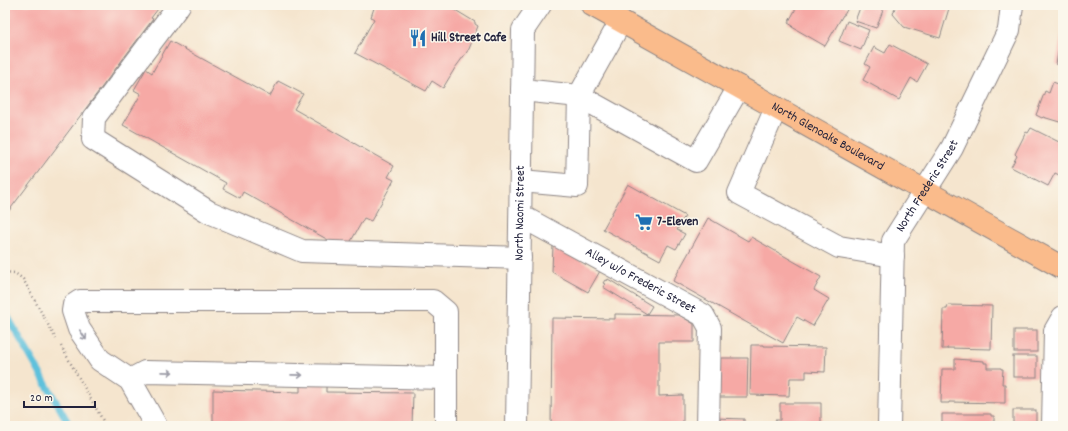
<svg xmlns="http://www.w3.org/2000/svg" width="1068" height="431" font-family="Dekko,sans-serif">
  <style>
    .lines { fill: none; stroke-linecap: round; stroke-linejoin: round }
    .stream { stroke: #5ec1dc; stroke-width: 7 }
    .building { fill: #f6a9a5 }
    .minor-casing { stroke: #8c8484; stroke-width: 24 }
    .major-casing { stroke: #8c8484; stroke-width: 24 }
    .path { stroke: #8c8484; stroke-width: 2.5; stroke-dasharray: 1 3; stroke-linecap: butt }
    .minor { stroke: #fff; stroke-width: 22 }
    .major { stroke: #fabb8b; stroke-width: 22 }
    .oneway { stroke: #9c9ca7 }
    .labels { text-anchor: middle; dominant-baseline: central; stroke-width: 3; stroke-linejoin: round; paint-order: stroke }
    .poi-label { font-size: 13px; font-weight: bold; fill: #22223b; stroke: #fbf7ec; text-anchor: start }
    .street-label { font-size: 13px; fill: #22223b; stroke: #fbf7ec }
  </style>
  <rect width="100%" height="100%" fill="#fbf7ec"/>
  <filter id="ink" filterUnits="userSpaceOnUse"><feTurbulence type="fractalNoise" baseFrequency=".025" numOctaves="2"/><feDisplacementMap in="SourceGraphic" scale="8" xChannelSelector="R" yChannelSelector="G"/><feConvolveMatrix kernelMatrix="1 2 1 2 8 2 1 2 1" color-interpolation-filters="sRGB"/></filter>
  <filter id="wash" filterUnits="userSpaceOnUse"><feTurbulence type="fractalNoise" baseFrequency=".012" numOctaves="4" result="noise"/><feDisplacementMap in="SourceGraphic" scale="16" xChannelSelector="R" yChannelSelector="G"/><feGaussianBlur stdDeviation="0.9" result="paint"/><feColorMatrix in="noise" values="0 0 0 0 0 0 0 0 0 0 0 0 0 0 0 0 0 1.4 0 .05"/><feComposite in="paint" operator="in"/></filter>
  <g filter="url(#wash)">
    <rect width="100%" height="100%" fill="#f5e5ce"/>
    <g class="lines">
      <!-- stream -->
      <polyline class="stream" points="5,312 70,426"/>
    </g>
    <g id="blocks">
      <!-- building -->
      <g class="building">
        <polygon points="5,5 161,5 151,18 153,19 5,216"/>
        <polygon points="375,5 440,5 442,6 442,5 447,5 475,22 475,24 478,26 469,49 455,68 443,88 432,81 426,91 355,53 374,19 371,17"/>
        <polygon points="798,5 842,5 848,8 844,15 843,15 825,46 792,27 793,26 788,23"/>
        <polygon points="861,5 875,5 884,8 876,28 855,21"/>
        <polygon points="896,5 950,5 940,38 904,27 893,14"/>
        <polygon points="847,21 869,30 861,50 839,41"/>
        <polygon points="1062,32 1063,33 1063,66 1056,64"/>
        <polygon points="170,41 270,96 278,81 303,94 294,109 394,166 388,177 394,180 371,221 364,218 346,250 243,192 240,198 223,189 226,183 123,125 141,94 134,90 146,69 152,73"/>
        <polygon points="890,44 927,64 917,82 911,78 899,100 863,80 870,67 865,64 874,47 885,53"/>
        <polygon points="1053,82 1063,86 1063,123 1043,117 1042,118 1036,115 1045,91 1049,93"/>
        <polygon points="1031,128 1059,142 1060,141 1063,142 1063,171 1061,176 1055,173 1048,186 1011,167 1017,156 1015,154 1026,132 1028,133"/>
        <polygon points="628,184 685,216 677,230 685,234 676,249 668,245 660,260 603,229"/>
        <polygon points="708,218 748,241 751,237 821,277 814,290 829,299 813,326 797,317 783,343 673,281"/>
        <polygon points="553,245 600,271 588,292 552,272"/>
        <polygon points="608,279 652,306 647,314 603,287 605,284 603,283 605,280 607,281"/>
        <polygon points="948,305 992,306 991,349 947,348 947,349 942,349 943,309 947,309"/>
        <polygon points="615,314 679,315 694,324 694,342 659,342 659,396 683,395 683,426 551,426 552,318 615,319"/>
        <rect x="1014" y="330" width="23" height="22"/>
        <polygon points="751,345 764,345 764,346 826,347 825,372 806,371 806,378 790,378 789,396 750,395"/>
        <rect x="1013" y="356" width="24" height="21"/>
        <polygon points="719,358 748,358 747,397 719,397"/>
        <polygon points="955,359 984,361 984,363 987,363 987,368 1001,368 1001,369 1003,369 1002,384 1005,384 1005,403 949,402 949,403 941,403 942,369 955,369"/>
        <polygon points="300,382 326,383 326,392 413,393 412,426 213,426 213,390 300,392"/>
        <polygon points="780,403 821,403 821,426 775,426 775,420 780,420"/>
        <rect x="1013" y="410" width="23" height="16"/>
        <polygon points="942,414 991,414 991,416 994,416 994,422 992,422 992,426 942,426"/>
        <polygon points="715,418 744,419 744,426 715,426"/>
      </g>
    </g>
  </g>
  <g filter="url(#ink)">
    <use href="#blocks" fill-opacity="0" stroke="#8c8484" stroke-width="1"/>
    <g class="lines">
      <!-- minor casing -->
      <g class="minor-casing">
        <g id="minor">
          <polyline points="179,5 94,118 93,139 209,212 302,251 520,258"/>
          <polyline points="621,21 579,96 696,161 739,87"/>
          <polyline points="776,108 739,193 839,247 893,256"/>
          <polyline points="521,181 577,186 579,96 522,90"/>
          <path id="s1" d="M521 216 703 315 710 328 708 426"/>
          <polyline points="130,380 145,372 446,378"/>
          <polyline points="156,426 130,380 100,360 79,329 73,311 74,305 80,301 433,301 446,312 446,426"/>
          <path id="s2" d="M517 426 523 30 540 5"/>
          <path id="s3" d="M889 426 893 241 952 148 1009 30 1012 5"/>
          <polyline points="1053,426 1055,331 1063,317"/>
        </g>
      </g>
      <!-- major casing -->
      <g class="major-casing">
        <g id="major">
          <path id="s4" d="M592 5 1063 268"/>
        </g>
      </g>
      <!-- path -->
      <g class="path">
        <polyline points="5,272 15,273 23,279 56,339"/>
        <polyline points="61,346 106,426"/>
      </g>
      <!-- minor -->
      <use href="#minor" class="minor"/>
      <!-- major -->
      <use href="#major" class="major"/>
    </g>
    <!-- one-way arrows -->
    <defs><path id="oneway-shaft" d="M-6 0H5M1.5-3L5.5 0L1.5 3" fill="none" stroke-width="1.6" stroke-linecap="round" stroke-linejoin="round"/></defs>
    <g class="oneway">
      <use href="#oneway-shaft" transform="translate(83 335) rotate(57)"/>
      <use href="#oneway-shaft" transform="translate(167 372) rotate(1)"/>
      <use href="#oneway-shaft" transform="translate(297 375) rotate(1)"/>
    </g>
  </g>
  <!-- icons -->
  <defs>
    <g id="restaurant-bare" transform="scale(1.38)"><path d="M-5-6h1v4h1v-4h1v4h1v-4h1v5L-1.5 .5V6h-2V.5L-5-1ZM5-6V6H3V1.5H1.5Q1.5-4 5-6Z" fill="#1f6fb2" stroke="#fbf7ec" stroke-width="2.5" paint-order="stroke"/></g>
    <g id="supermarket-bare" transform="scale(1.38)"><path d="M-6-5.5h2.5l.6 2H6L4.5 2H-2.5L-4.4-4H-6ZM-1.5 3.2a1.3 1.3 0 1 0 .1 0ZM3 3.2a1.3 1.3 0 1 0 .1 0Z" fill="#1f6fb2" stroke="#fbf7ec" stroke-width="2.5" paint-order="stroke"/></g>
  </defs>
  <g fill-rule="evenodd">
    <use href="#restaurant-bare" x="418" y="38"/>
    <use href="#supermarket-bare" x="644" y="222"/>
  </g>
  <g class="labels">
    <!-- poi labels -->
    <g class="poi-label">
      <text x="431" y="38">Hill Street Cafe</text>
      <text x="657" y="222">7-Eleven</text>
    </g>
    <!-- street labels -->
    <g class="street-label">
      <text stroke="none"><textPath href="#s4" startOffset="270">North Glenoaks Boulevard</textPath></text>
      <text stroke="none"><textPath href="#s3" startOffset="250">North Frederic Street</textPath></text>
      <text stroke="none"><textPath href="#s2" startOffset="213">North Naomi Street</textPath></text>
      <text stroke="none"><textPath href="#s1" startOffset="136">Alley w/o Frederic Street</textPath></text>
    </g>
  </g>
  <!-- margin -->
  <rect width="1068" height="431" fill="none" stroke="#fbf7ec" stroke-width="20"/>
  <!-- scale -->
  <path d="M24 401v6h71v-6" fill="none" stroke="#22223b" stroke-width="2"/>
  <text x="30" y="401" font-size="12" fill="#22223b" stroke="#fbf7ec" stroke-width="3" paint-order="stroke">20 m</text>
</svg>
